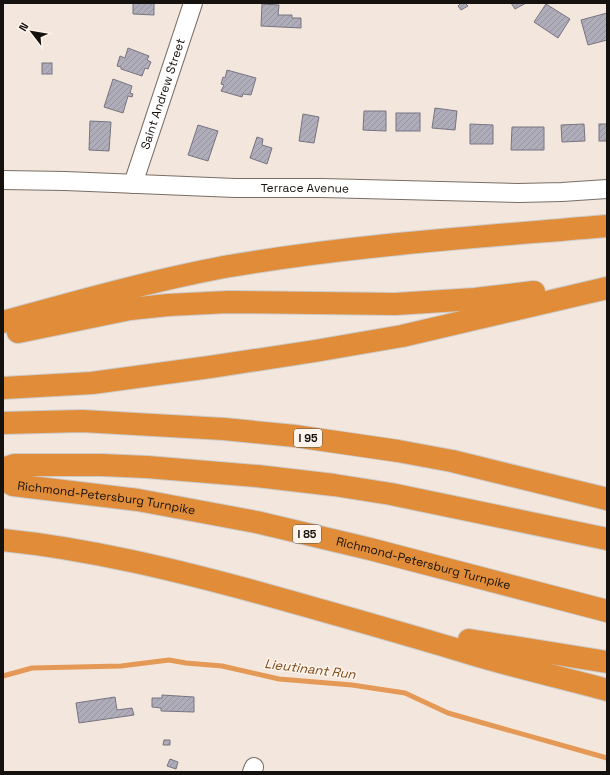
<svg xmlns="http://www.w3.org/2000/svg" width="610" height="775" font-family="'Space Grotesk',sans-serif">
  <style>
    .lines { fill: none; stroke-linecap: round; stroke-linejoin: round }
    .stream { stroke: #e49a56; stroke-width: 5 }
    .building { fill: url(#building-hatch); stroke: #777481 }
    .minor-casing { stroke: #796e65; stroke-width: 20 }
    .highway-casing { stroke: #cccbca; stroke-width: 24 }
    .minor { stroke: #fff; stroke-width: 18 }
    .highway { stroke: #e08c38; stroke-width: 22 }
    .labels { text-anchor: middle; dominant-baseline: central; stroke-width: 3; stroke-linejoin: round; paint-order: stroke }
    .shield { fill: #fef4eb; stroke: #5b5550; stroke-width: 1 }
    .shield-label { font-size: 11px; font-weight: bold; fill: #15110e }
    .street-label { font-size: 12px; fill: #15110e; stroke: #fef4eb }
    .water-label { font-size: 13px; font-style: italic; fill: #7a4917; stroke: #fef4eb }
  </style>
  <defs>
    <pattern id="building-hatch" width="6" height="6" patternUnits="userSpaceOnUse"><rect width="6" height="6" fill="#b0adba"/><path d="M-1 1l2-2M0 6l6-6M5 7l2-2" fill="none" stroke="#96949f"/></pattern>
  </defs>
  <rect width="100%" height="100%" fill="#f3e6dc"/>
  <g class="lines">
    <!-- stream -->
    <polyline class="stream" points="3,676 32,668 121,666 169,660 186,663 222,666 279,679 352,685 405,693 448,713 607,758"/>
  </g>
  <!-- building -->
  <g class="building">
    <polygon points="133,3 154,3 154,15 133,14"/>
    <polygon points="461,3 465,3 468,6 461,10 458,6"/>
    <polygon points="511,3 526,3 515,9"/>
    <polygon points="262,4 279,5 278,15 292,15 292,18 301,18 301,28 261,26"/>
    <polygon points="546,4 570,19 558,38 534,22"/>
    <polygon points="607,13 607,40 588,45 581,20"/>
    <polygon points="128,48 149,56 147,60 151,62 148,69 145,68 142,76 121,69 121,67 117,66 120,56 125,58"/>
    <rect x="42" y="63" width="10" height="11"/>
    <polygon points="227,70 256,78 251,95 243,94 242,97 221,91 224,85 221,84 223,77 225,78"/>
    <polygon points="113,79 132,86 130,93 133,94 132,97 128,96 123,113 104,107"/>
    <polygon points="435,108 457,111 455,130 432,128"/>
    <polygon points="364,111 386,111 386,131 363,130"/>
    <rect x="396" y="113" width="24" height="18"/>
    <polygon points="303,114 319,117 314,143 299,141"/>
    <polygon points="90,121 111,122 109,151 89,150"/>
    <polygon points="470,124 493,125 493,144 470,144"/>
    <polygon points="584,124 585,141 562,142 561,125"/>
    <rect x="599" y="124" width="8" height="17"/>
    <polygon points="198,125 218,131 208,161 188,155"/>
    <polygon points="512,127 544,127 544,150 511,150"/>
    <polygon points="257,137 263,139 262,145 272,148 267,164 250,158"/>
    <polygon points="162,695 194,697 194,712 161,711 161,708 152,707 152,698 162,698"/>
    <polygon points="115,697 117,710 132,708 134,715 79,723 76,703"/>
    <polygon points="164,740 170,740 170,745 163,745"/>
    <polygon points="170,759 178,762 176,769 167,766"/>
  </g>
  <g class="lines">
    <!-- minor casing -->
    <g class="minor-casing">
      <g id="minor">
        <path id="s1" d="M3 180 65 181 235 188H322L518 193 562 192 607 189"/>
        <path id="s2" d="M133 184 193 3"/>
        <polyline points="252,772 254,767"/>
      </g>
    </g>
    <!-- highway casing -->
    <g class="highway-casing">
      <g id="highway">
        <path d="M3 322C76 302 150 281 224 267 351 245 479 237 607 226"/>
        <polyline points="18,332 130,309 168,305 228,302 395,304 475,299 534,292"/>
        <polyline points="3,388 92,383 210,367 315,351 402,336 607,288"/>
        <polyline points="3,423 82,421 224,429 295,436 398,451 452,461 607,499"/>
        <polyline points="3,469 14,465 101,465 147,467 257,476 334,485 391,494 607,539"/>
        <path id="s3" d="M3 479 13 485 138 500 256 522 370 549 607 611"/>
        <path d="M3 540C90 549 176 570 260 593 328 612 395 631 462 651 510 666 559 677 607 690"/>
        <polyline points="469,640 607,662"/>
      </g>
    </g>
    <!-- minor -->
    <use href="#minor" class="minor"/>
    <!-- highway -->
    <use href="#highway" class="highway"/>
  </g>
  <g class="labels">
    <!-- shield labels -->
    <g class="shield">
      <rect x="294" y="429" width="28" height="18" rx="3"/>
      <rect x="293" y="525" width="28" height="18" rx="3"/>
    </g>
    <g class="shield-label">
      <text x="308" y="438">I 95</text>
      <text x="307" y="534">I 85</text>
    </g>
    <!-- street labels -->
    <g class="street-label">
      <text stroke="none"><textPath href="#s2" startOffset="95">Saint Andrew Street</textPath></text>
      <text stroke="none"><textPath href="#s1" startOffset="302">Terrace Avenue</textPath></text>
      <text stroke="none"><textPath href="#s3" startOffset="106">Richmond-Petersburg Turnpike</textPath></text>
      <text stroke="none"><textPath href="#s3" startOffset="430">Richmond-Petersburg Turnpike</textPath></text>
    </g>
    <!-- water labels -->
    <g class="water-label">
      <text transform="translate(310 669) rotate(7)">Lieutinant Run</text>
    </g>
  </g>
  <!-- border -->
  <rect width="610" height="775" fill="none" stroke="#15110e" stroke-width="8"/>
  <!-- north arrow -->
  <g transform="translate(32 32) rotate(301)" stroke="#fef4eb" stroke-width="3" paint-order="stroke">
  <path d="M0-3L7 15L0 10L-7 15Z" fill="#15110e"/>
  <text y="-6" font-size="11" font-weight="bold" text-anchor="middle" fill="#15110e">N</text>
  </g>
</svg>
